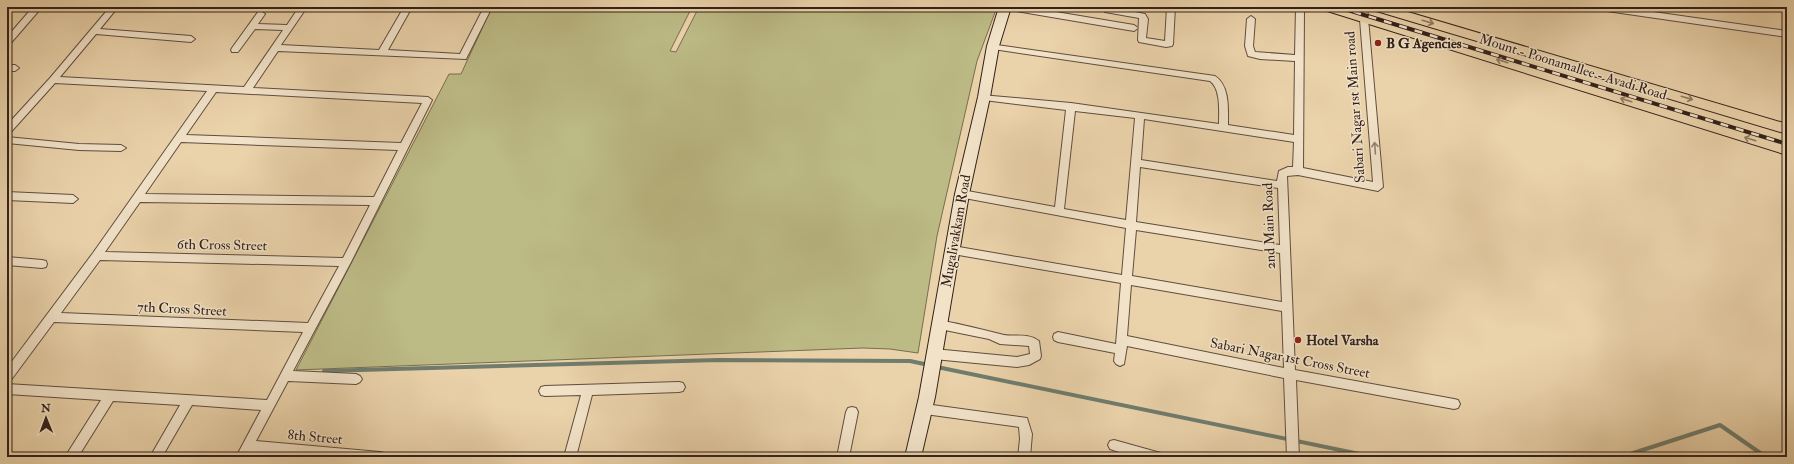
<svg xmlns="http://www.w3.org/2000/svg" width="1794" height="464" font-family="'IM FELL Double Pica',serif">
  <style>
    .green { fill: #bcba85; stroke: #776e50 }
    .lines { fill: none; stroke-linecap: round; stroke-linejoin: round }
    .stream { stroke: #6f7c6e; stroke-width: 4 }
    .street-casing { stroke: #604d3f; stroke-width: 2 }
    .secondary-casing { stroke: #32211b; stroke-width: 2 }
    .primary-casing { stroke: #32211b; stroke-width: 2 }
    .street { fill: #f1e2c8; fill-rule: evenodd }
    .secondary { fill: #f1e2c8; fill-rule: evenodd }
    .primary { fill: #ead2aa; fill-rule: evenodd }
    .rail-casing { stroke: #32211b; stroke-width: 4 }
    .rail { stroke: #f1e2c8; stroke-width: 2.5; stroke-dasharray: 8; stroke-linecap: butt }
    .oneway { stroke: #8e7a62 }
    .oneway2 { stroke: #928272 }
    .poi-dot { fill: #8f2418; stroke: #f1e2c8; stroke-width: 1.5 }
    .labels { text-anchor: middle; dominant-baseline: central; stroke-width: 3; stroke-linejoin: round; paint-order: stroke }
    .poi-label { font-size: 14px; font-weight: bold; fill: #32211b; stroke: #f1e2c8; text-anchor: start }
    .street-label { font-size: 14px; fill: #32211b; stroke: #f1e2c8 }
  </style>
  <rect width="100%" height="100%" fill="#ead2aa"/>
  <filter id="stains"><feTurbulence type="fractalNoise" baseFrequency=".005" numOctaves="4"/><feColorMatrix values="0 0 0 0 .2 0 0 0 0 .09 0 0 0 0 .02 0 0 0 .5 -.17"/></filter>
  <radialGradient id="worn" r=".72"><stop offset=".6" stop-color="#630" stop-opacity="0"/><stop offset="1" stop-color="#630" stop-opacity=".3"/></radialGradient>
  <!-- green -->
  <polygon class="green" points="492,7 692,7 670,51 676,52 699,7 997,7 977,61 937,236 918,353 890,349 863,348 296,370 449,74 461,74"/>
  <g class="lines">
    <!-- stream -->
    <g class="stream">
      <polyline points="937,367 1374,457"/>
      <polyline points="324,371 718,360 910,361 929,365"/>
      <polyline points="1621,457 1720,425 1766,457"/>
    </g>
    <!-- street casing -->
    <g class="street-casing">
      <g id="street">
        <polygon points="33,7 42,7 10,44 7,45 7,37"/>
        <path d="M110 7H118L100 29 191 36 195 39 191 42 96 34 60 77 244 87 283 30 255 29 238 52H232L231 50 232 48 258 12 261 11 265 14 258 24 287 25 299 7H307L281 45 379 50 404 7H412L388 50 460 54 484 7H492L466 59 278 51 253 88 428 97 432 100 351 262 293 371 356 374 360 376 362 379 360 382 356 384 288 381 256 441 380 452 384 453 386 457H314L251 452 248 457H236L261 410 192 405 162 457H150L180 405 113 401 78 457H65L101 400 7 394V384L267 400 303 332 54 322 11 380 7 382V368L93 253 207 91 55 83 10 133 7 134V125L50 78ZM216 92 422 103 401 143 186 135ZM181 142 398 150 374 197 145 194ZM140 202 370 205 343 258 105 252ZM100 260 339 266 308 323 61 313Z"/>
        <polygon points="1006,7 1026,7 1134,25 1138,28 1134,31 1010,10"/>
        <polygon points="1102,7 1110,7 1145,14 1148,19 1146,38 1165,41 1167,7 1175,7 1173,44 1172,46 1166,47 1139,42 1138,40 1139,18 1105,12"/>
        <path d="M1296 7H1304L1303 168 1373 182 1359 7H1367L1383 187 1378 191 1298 175 1287 176 1295 370 1454 399 1458 400 1460 404 1458 408 1454 409 1296 380 1299 457H1287L1284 378 1127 346 1124 364 1120 366 1116 364 1114 361 1115 353 1058 342 1054 340 1053 337 1054 334 1058 332 1116 344 1121 283 953 254 949 253 948 250 949 247 953 246 1122 275 1126 228 959 197 957 194 962 190 1055 207 1066 110 984 100 981 99 980 97 981 95 1071 103 1219 124C1219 111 1221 89 1210 81L993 49 990 48V44L1215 76C1230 86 1228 109 1228 125L1294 135 1295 61 1260 59 1248 56 1245 46 1247 19 1251 16 1255 19 1253 46 1255 52 1295 55ZM1075 111 1135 118 1126 220 1064 209ZM1144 119 1294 142 1293 167H1288L1279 171 1277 181 1141 160ZM1140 167 1278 188 1280 245 1136 222ZM1136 230 1280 253 1282 302 1132 276ZM1131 285 1282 311 1284 368 1127 336Z"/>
        <polygon points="1596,7 1618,7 1787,31 1787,37 1600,10"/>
        <polygon points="7,65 15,65 19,68 15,71 7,71"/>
        <polygon points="7,137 79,144 121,145 126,148 121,151 79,150 7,143"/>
        <polygon points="7,192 73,195 78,199 73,203 7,200"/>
        <polygon points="7,257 42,260 46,261 47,264 46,267 42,268 7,265"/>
        <path d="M939 320C960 324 980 329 1000 334 1013 338 1027 332 1039 341L1041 356 1040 359 1029 365 1017 367 934 359 930 357 929 354 930 351 934 349 1017 357 1030 354 1029 346 1000 344 989 339 935 328 934 325 935 322Z"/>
        <polygon points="679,382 683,383 685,387 683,391 679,392 592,395 576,457 564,457 581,395 545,396 541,395 539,391 541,387 545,386"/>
        <polygon points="925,404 1027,418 1032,434 1030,457 1018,457 1020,439 1019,427 925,414 921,413 919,409 921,405"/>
        <polygon points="852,407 856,408 858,412 849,457 837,457 846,412 848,408"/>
        <path d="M1114 440 1157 452 1161 453 1163 457C1143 457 1128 456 1110 449L1108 445 1110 441Z"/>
      </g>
    </g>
    <!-- secondary casing -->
    <g class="secondary-casing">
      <polygon id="secondary" points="999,7 1011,7 999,46 990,97 969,194 935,397 921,457 905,457 919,397 955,194 978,97 987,46"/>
    </g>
    <!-- primary casing -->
    <g class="primary-casing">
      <g id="primary">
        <polygon points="1322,7 1341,7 1787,145 1787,155 1324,10"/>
        <polygon points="1371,7 1391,7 1787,124 1787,134 1373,10"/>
      </g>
    </g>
    <!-- street -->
    <use href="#street" class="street"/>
    <!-- secondary -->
    <use href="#secondary" class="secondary"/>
    <!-- primary -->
    <use href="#primary" class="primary"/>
    <!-- rail casing -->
    <g class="rail-casing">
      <polyline id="rail" points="1338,7 1787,144"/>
    </g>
    <!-- rail -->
    <use href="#rail" class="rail"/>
  </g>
  <!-- one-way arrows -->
  <defs><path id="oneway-shaft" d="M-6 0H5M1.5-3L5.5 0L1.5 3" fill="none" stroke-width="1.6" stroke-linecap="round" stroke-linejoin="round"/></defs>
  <g class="oneway">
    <use href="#oneway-shaft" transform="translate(1428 22) rotate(16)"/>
    <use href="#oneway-shaft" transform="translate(1502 61) rotate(-163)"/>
    <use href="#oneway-shaft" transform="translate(1687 98) rotate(16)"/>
    <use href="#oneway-shaft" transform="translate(1626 100) rotate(-163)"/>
    <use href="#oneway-shaft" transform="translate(1750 139) rotate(-163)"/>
  </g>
  <use class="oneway2" href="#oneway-shaft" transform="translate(1375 148) rotate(-94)"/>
  <!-- markers -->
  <g class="poi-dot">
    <circle cx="1378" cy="43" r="4"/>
    <circle cx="1298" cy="340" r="4"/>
  </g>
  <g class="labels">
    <!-- poi labels -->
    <g class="poi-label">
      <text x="1386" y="43">B G Agencies</text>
      <text x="1306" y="340">Hotel Varsha</text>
    </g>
    <!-- street labels -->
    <g class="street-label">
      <text transform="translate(1573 67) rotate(17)">Mount - Poonamallee - Avadi Road</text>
      <text transform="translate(1355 107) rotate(-94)">Sabari Nagar 1st Main road</text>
      <text transform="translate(1269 226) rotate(-92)">2nd Main Road</text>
      <text transform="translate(956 231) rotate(-80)">Mugalivakkam Road</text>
      <text transform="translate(222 245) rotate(1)">6th Cross Street</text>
      <text transform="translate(182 309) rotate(3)">7th Cross Street</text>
      <text transform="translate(1290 358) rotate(11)">Sabari Nagar 1st Cross Street</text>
      <text transform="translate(315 437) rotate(5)">8th Street</text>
    </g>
  </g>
  <!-- margin -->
  <rect width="1794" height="464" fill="none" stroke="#ead2aa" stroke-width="24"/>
  <rect x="8" y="8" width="1778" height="448" fill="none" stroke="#32211b" stroke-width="2"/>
  <rect x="12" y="12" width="1770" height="440" fill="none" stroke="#32211b"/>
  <!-- north arrow -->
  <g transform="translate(46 418) rotate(359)" stroke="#f1e2c8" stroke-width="3" paint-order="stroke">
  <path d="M0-3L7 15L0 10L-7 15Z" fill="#32211b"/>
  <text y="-6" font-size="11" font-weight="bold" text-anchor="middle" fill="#32211b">N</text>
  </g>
  <rect width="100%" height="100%" filter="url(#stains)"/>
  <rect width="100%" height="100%" fill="url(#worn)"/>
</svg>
